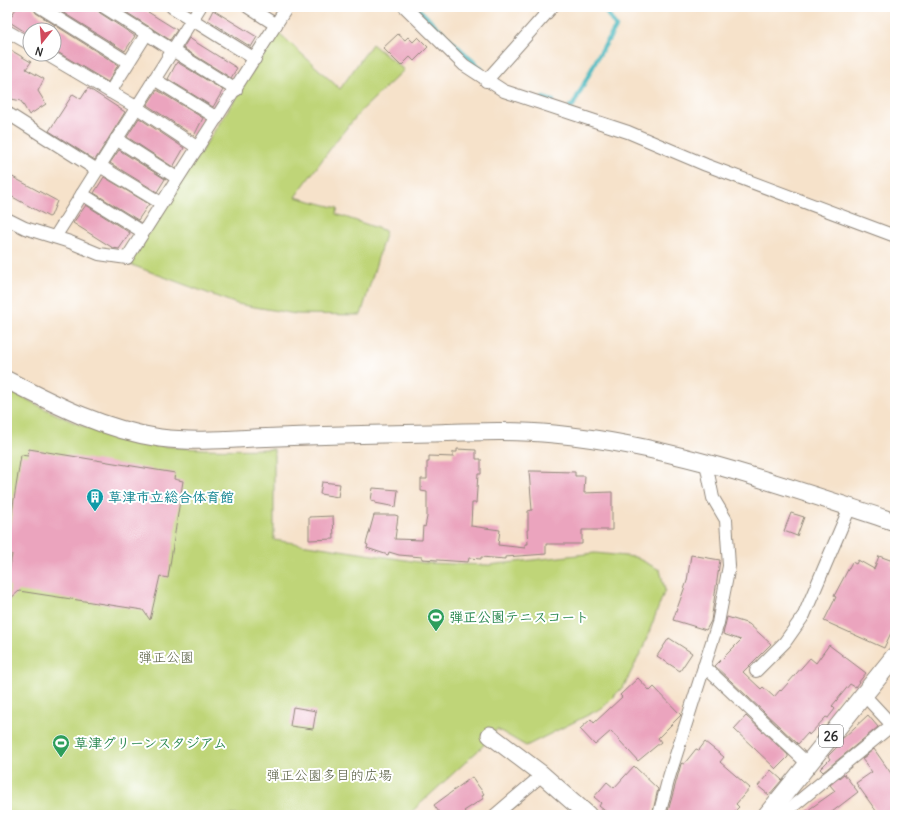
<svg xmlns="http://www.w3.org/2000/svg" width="902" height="822" font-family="Delius,'Klee One',sans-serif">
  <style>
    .green { fill: #bfd578; stroke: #758052 }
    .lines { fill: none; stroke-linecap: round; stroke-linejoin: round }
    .stream { stroke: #49b8be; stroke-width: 4.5 }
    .building { fill: #eba4be }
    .street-casing { stroke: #90867a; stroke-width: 14 }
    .secondary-casing { stroke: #90867a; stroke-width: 19 }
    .primary-casing { stroke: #90867a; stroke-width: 20 }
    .street { stroke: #fff; stroke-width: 12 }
    .secondary { stroke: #fff; stroke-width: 17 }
    .primary { stroke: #fff; stroke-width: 18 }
    .labels { text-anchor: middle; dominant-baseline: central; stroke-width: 4; stroke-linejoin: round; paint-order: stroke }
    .shield { fill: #fff; stroke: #6b6b6b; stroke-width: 1 }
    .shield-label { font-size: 13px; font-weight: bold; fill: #2b2b2b }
    .culture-label { font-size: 14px; font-weight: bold; fill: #0d838f; stroke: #fff; text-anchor: start }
    .leisure-label { font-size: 14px; font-weight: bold; fill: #27864d; stroke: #fff; text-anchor: start }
    .park-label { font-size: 14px; fill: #575e42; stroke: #fff }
  </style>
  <rect width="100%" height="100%" fill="#fff"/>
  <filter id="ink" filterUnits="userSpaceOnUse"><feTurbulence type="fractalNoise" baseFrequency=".025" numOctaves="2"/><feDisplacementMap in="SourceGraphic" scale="8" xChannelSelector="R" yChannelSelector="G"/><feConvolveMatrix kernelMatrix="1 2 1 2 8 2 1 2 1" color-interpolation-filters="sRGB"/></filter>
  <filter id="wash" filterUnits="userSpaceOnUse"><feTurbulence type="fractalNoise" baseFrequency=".012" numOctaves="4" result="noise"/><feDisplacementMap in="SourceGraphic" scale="16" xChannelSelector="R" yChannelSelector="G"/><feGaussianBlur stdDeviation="0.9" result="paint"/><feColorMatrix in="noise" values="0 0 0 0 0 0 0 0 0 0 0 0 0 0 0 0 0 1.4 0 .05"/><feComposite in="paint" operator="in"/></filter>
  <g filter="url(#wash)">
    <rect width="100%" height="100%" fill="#f6e2ca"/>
    <!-- green -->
    <g class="green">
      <polygon points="278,32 340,89 372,44 404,70 362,110 339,137 295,197 338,208 336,214 386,231 361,315 296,314 237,304 129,264"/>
      <path d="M7 389C41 407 76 426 113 436 166 451 220 450 274 449V540L425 563 489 565 595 553 635 557 660 570 665 590 643 648 624 686 602 708 526 746 497 729 482 747 408 815H7Z"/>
    </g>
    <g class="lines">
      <!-- stream -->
      <g class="stream">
        <polyline points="416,7 481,69"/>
        <polyline points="543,98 553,101"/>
        <polyline points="570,106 572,107 599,55 616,27 603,7"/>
      </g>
    </g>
    <g id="blocks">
      <!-- building -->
      <g class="building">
        <polygon points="17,7 33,7 36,13 118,65 108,82 54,50 54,25 51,30 30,30 30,35 8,21"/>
        <polygon points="54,7 94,7 100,13 135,36 125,51"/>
        <polygon points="129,7 140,7 177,30 170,40 126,12"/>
        <polygon points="213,10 257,37 251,47 208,20"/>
        <polygon points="398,34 405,40 408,37 413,42 418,37 428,47 414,61 410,57 401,66 383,48"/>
        <polygon points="189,38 237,68 231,78 183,48"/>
        <polygon points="7,48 31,62 26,69 44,79 38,91 46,104 29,115 21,101 7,98 7,83 11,65 7,63"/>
        <polygon points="177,62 223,90 213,107 168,79"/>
        <polygon points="88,88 125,112 95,160 49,131 73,94 81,99"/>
        <polygon points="157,90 203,118 194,136 147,105"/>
        <polygon points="139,118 184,148 173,167 127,137"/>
        <polygon points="119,150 165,179 157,192 110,163"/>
        <polygon points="7,174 57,201 51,216 49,217 7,194"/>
        <polygon points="104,177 149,204 138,220 94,193"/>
        <polygon points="86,205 130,233 119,249 113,248 73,223"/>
        <polygon points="29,449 175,473 174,479 183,481 168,578 160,576 150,620 143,610 19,591 9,600 10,586 7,585 12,554 7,553 7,544 21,455 28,456"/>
        <polygon points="457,449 476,450 476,459 481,459 481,474 478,474 476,503 472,503 471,526 500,530 498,545 525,548 525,544 528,544 527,530 528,530 528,511 532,510 529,471 534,471 575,472 575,476 585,476 584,493 612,492 612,530 582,530 582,544 546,544 546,554 505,557 505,559 481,557 481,559 469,558 468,562 422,559 422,557 399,555 389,552 388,555 367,548 368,545 366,544 374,515 395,515 398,516 395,539 422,540 423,526 425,527 427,517 427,492 421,491 421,479 427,479 427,462 429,462 429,456 453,457 453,452 457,452"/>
        <polygon points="322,482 340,484 338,497 320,494"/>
        <polygon points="373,488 398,490 396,507 375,503 375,501 371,500"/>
        <polygon points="791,513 804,517 797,536 784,531"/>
        <polygon points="333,516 334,539 309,540 309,517"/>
        <polygon points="691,555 720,560 711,621 706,630 673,620 687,581"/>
        <polygon points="879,556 893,561 891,564 895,566 895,624 884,648 824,621 836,597 834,596 852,562 856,564 858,560 874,569"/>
        <polygon points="727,617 749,624 771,644 743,672 761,689 763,687 774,697 780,690 781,691 810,658 816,663 829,645 866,673 855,687 850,684 832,706 835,709 828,718 826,717 809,735 808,733 798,744 715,666 741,640 723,634"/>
        <polygon points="669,638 692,653 680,671 657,656"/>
        <polygon points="638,678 650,691 654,687 681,715 658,738 661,742 638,761 611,731 595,745 580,729 591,719 594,723 622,697 620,695"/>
        <polygon points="293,707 316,711 313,729 290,726"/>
        <polygon points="868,715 878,727 823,772 820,769 830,759 828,756 842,742 841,740"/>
        <polygon points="746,716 788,755 788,757 776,769 734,729"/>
        <polygon points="705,742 724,757 720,762 750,788 736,804 739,807 731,815 667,815 681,764 682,763 684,764 696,749 699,750"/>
        <polygon points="874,749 895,779 895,815 879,815 856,783 872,772 862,759"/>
        <polygon points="634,766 658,789 652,815 610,815 599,806 601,803 594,797 607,782 614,788"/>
        <polygon points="771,770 782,780 769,795 758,786"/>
        <polygon points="844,774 858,792 828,815 801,815 835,791 830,785"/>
        <polygon points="472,777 484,794 482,795 484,798 464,811 468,815 441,815 434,805"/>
      </g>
    </g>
  </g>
  <g filter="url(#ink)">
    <use href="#blocks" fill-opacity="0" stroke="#90867a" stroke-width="1"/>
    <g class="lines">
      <!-- street casing -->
      <g class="street-casing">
        <g id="street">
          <polyline points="40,7 128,62"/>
          <polyline points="104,7 236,90"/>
          <polyline points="172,7 255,59"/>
          <polyline points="248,7 276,25"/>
          <polyline points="405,7 464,65 504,91 628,132 706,165 895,236"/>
          <polyline points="7,31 30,44"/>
          <polyline points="46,54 136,107 198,148"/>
          <polyline points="154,79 217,118"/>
          <polyline points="486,81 552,7"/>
          <polyline points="110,92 147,33"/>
          <polyline points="7,113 97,170"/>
          <polyline points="116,139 177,178"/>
          <polyline points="100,166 161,203"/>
          <polyline points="82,194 143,232"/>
          <polyline points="7,219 25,228 70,242 99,254 127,258 287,7"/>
          <polyline points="55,237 200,7"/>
          <polyline points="704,666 808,764"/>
          <polyline points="756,671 785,642 804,615 850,507"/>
          <polyline points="495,815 542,775"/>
          <polyline points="659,815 669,777 718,623 729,566 726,520 713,498 706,463"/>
          <polyline points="782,815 892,725 864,695"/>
        </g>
      </g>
      <!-- secondary casing -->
      <g class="secondary-casing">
        <g id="secondary">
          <path d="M7 380C56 405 105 430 160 438 200 443 240 438 279 437 330 435 380 434 430 433 471 432 513 430 554 434 671 445 784 486 895 522"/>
          <polyline points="490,735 539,772 588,815"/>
        </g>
      </g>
      <!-- primary casing -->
      <g class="primary-casing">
        <polyline id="primary" points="767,815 895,656"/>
      </g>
      <!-- street -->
      <use href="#street" class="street"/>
      <!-- secondary -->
      <use href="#secondary" class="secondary"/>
      <!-- primary -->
      <use href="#primary" class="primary"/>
    </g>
  </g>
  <!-- icons -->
  <defs>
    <g id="building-pin" transform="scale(0.9)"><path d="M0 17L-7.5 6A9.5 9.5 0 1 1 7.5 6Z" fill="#0f9aa8" stroke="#fff"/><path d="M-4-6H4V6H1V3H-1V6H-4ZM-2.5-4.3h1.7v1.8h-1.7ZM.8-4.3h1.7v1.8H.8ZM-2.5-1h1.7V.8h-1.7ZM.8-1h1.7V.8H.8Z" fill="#fff"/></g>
    <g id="stadium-pin" transform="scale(0.9)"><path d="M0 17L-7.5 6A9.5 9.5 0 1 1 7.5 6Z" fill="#2e9e5b" stroke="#fff"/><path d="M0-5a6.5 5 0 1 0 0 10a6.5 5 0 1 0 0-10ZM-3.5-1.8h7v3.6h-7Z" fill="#fff"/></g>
  </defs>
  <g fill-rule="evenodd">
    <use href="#building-pin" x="95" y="497"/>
    <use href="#stadium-pin" x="436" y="617"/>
    <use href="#stadium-pin" x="61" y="743"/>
  </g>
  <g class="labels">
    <!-- shield labels -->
    <rect class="shield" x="819" y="725" width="24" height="22" rx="3"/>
    <g class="shield-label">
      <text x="831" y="736">26</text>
    </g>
    <!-- culture labels -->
    <g class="culture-label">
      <text x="108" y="497">草津市立総合体育館</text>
    </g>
    <!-- leisure labels -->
    <g class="leisure-label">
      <text x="449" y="617">弾正公園テニスコート</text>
      <text x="74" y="743">草津グリーンスタジアム</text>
    </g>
    <!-- park labels -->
    <g class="park-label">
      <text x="166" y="657">弾正公園</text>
      <text x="329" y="775">弾正公園多目的広場</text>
    </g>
  </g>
  <!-- margin -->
  <rect width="902" height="822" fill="none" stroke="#fff" stroke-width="24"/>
  <!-- north arrow -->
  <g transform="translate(42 42) rotate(197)"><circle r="19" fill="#ffffff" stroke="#aaaaaa"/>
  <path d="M0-3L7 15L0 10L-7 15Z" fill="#d1495b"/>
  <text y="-6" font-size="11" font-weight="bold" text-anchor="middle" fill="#2b2b2b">N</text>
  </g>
</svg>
